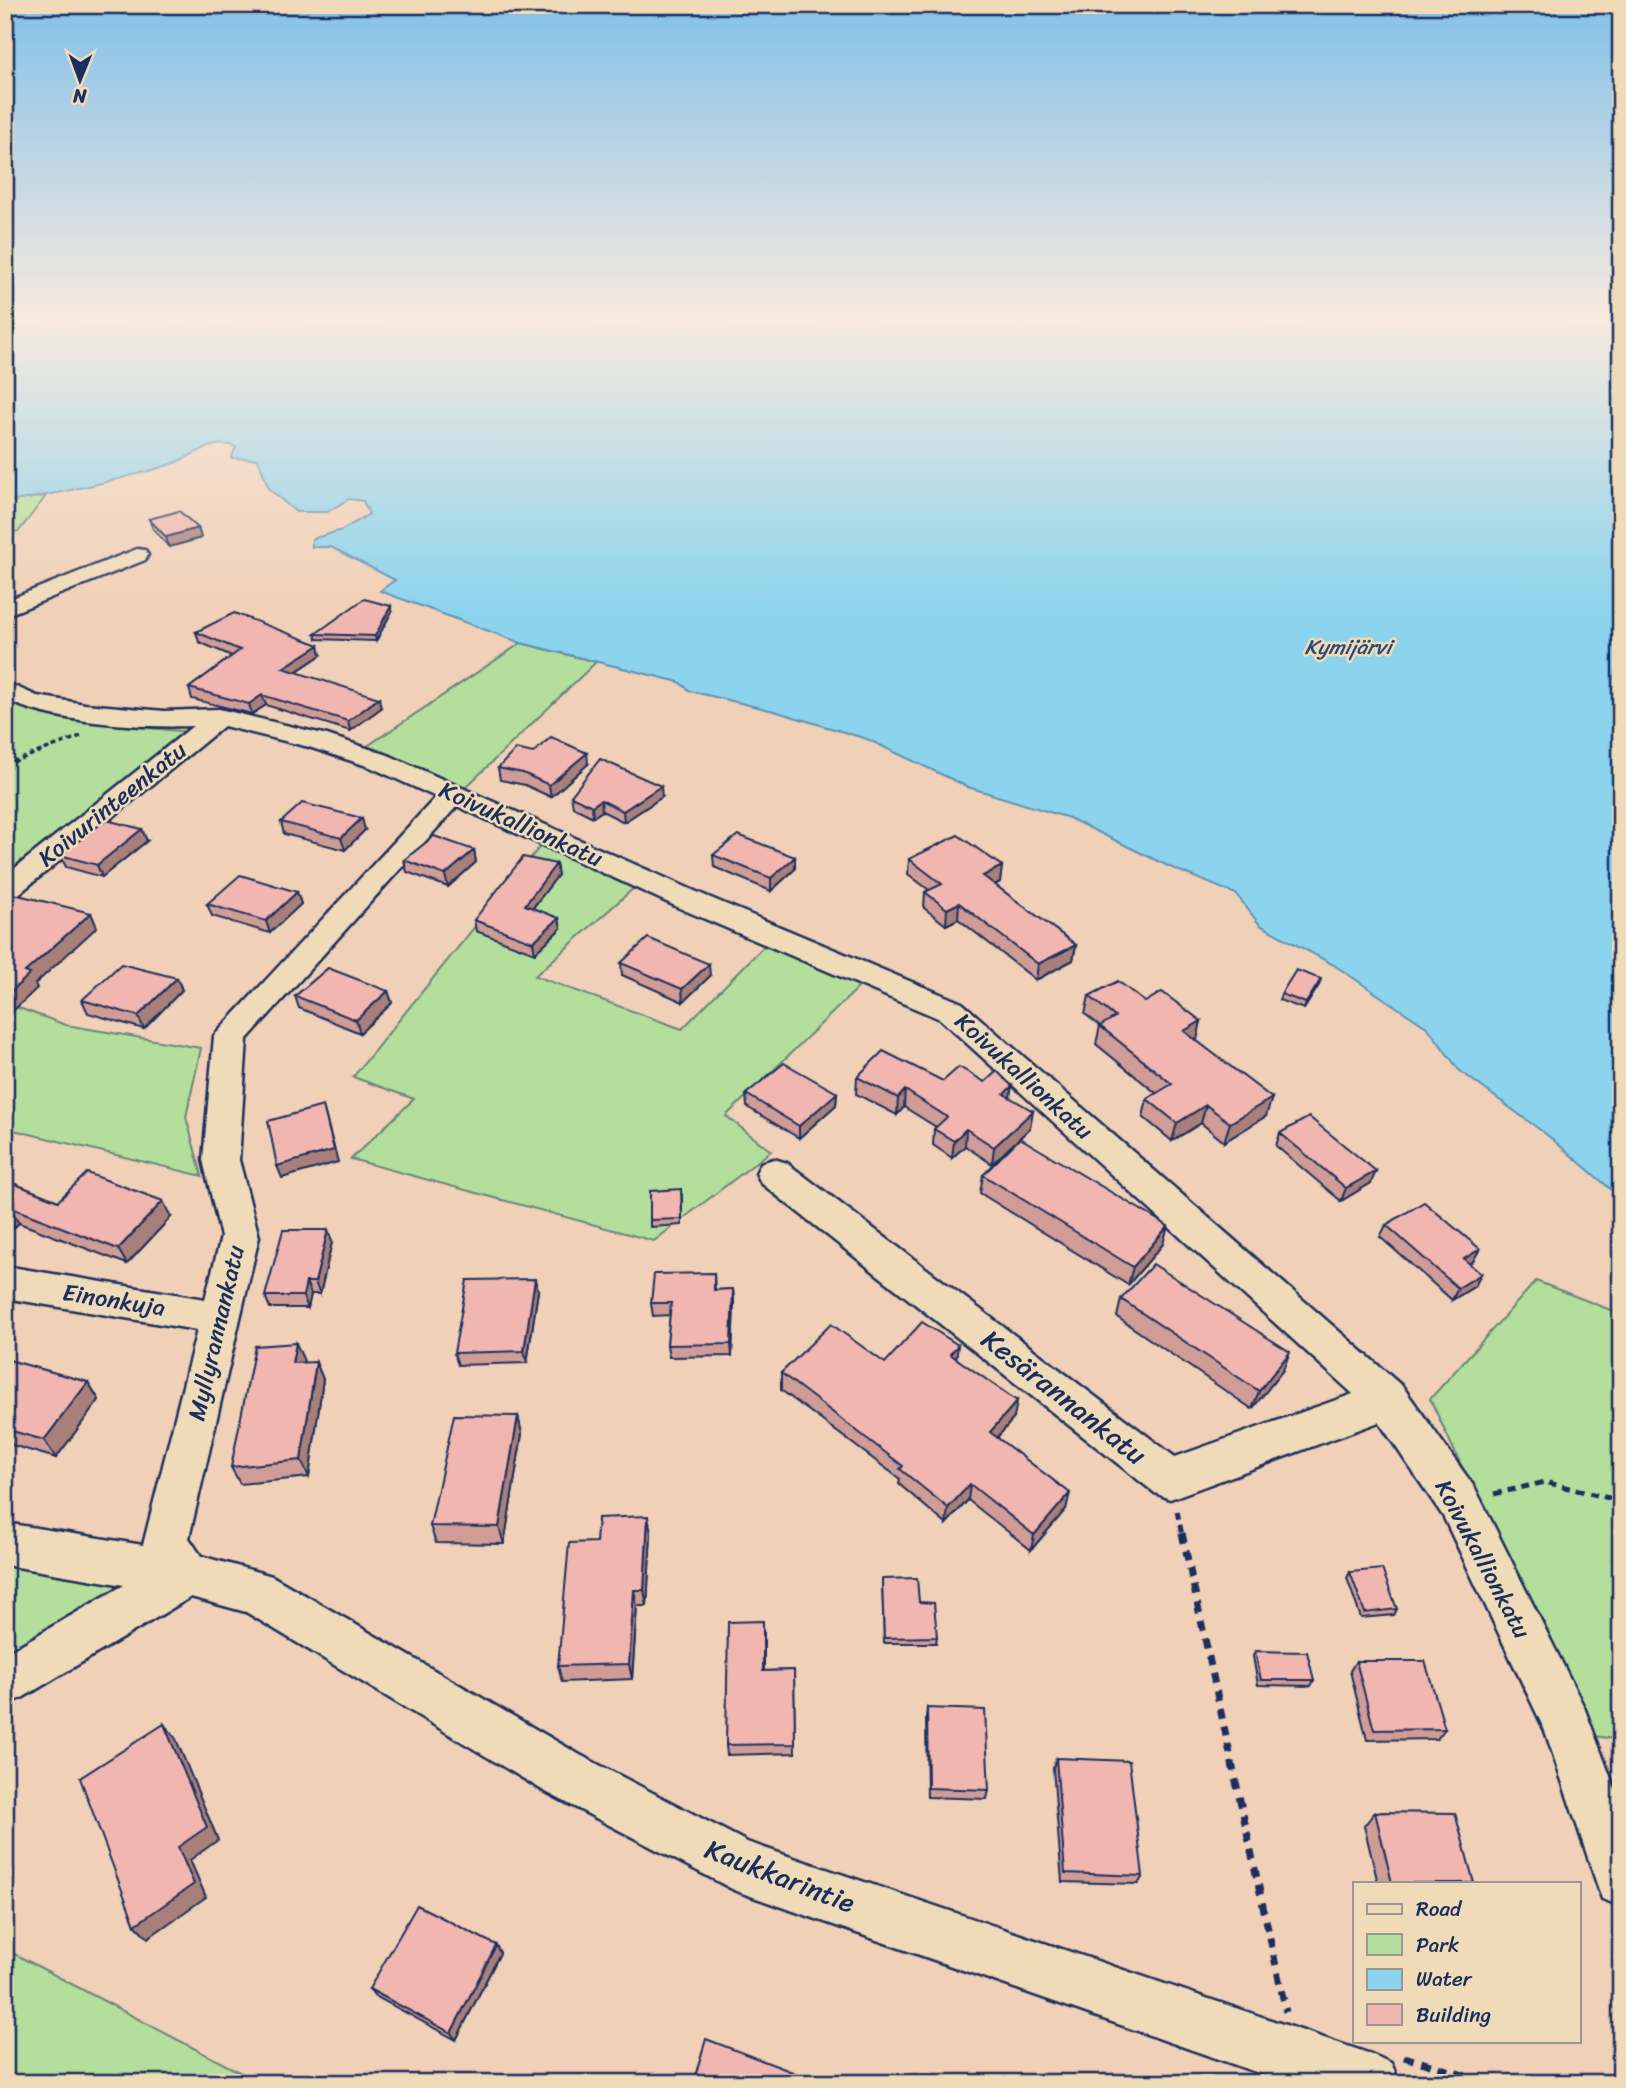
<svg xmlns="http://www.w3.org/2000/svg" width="1626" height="2088" font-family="Sriracha,sans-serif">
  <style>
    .green { fill: #b4de9b; stroke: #68867c; stroke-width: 2 }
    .water { fill: #8cd4ee; stroke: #5f92b4; stroke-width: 2 }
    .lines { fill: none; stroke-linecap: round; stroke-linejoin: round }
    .minor-casing { stroke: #1b2f5e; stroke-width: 5 }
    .path-far2 { stroke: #1b2f5e; stroke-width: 3.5; stroke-dasharray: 5 3.5; stroke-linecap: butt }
    .path-far1 { stroke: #1b2f5e; stroke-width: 5; stroke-dasharray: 8 6; stroke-linecap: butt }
    .path { stroke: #1b2f5e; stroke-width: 7; stroke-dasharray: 10 8; stroke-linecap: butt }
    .minor { fill: #f0dbb9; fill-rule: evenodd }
    .wall { fill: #cf9d96; stroke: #1b2f5e; stroke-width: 2 }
    .shaded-wall { fill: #a97f7a; stroke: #1b2f5e; stroke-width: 2 }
    .building { fill: #f1b6af; stroke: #1b2f5e; stroke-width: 2 }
    .labels { text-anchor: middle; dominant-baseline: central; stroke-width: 5; stroke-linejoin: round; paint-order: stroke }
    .far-water-label { font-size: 21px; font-style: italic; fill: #2c4874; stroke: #f0dbb9 }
    .street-label { font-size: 24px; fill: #1b2f5e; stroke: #f0dbb9 }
    .near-street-label { font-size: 28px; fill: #1b2f5e; stroke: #f0dbb9 }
  </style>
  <rect width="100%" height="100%" fill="#f0d0b6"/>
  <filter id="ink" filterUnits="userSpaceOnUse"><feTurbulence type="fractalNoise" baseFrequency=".0143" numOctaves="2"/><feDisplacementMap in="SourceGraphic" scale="14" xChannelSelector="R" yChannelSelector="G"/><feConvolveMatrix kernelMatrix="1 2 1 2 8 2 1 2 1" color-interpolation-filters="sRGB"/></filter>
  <g filter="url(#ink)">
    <!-- green -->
    <g class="green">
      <polygon points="46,496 19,531 5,533 5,502"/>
      <polygon points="521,643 596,662 465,788 363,749"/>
      <path d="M5 701C58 723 132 725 189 732L5 880Z"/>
      <polygon points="541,845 635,887 535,976 682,1029 768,942 860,986 726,1116 771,1151 654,1241 351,1159 414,1099 353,1077"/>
      <polygon points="5,1003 66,1025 201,1048 186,1117 202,1176 5,1128"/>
      <polygon points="1536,1281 1621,1314 1621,1740 1588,1735 1430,1399"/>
      <polygon points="5,1556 138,1590 5,1660"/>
      <polygon points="5,1949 260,2083 5,2083"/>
    </g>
    <!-- water -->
    <path class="water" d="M5 319H1425L1492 322 1514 319H1621V1198L1551 1138 1459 1070 1428 1028 1334 965 1260 925 1236 894 1170 867 1069 818 968 787 867 739 774 711 690 691 679 682 521 643 380 591 395 580 331 547H312V539L342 530 369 514 363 501 349 499 327 512H296L269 489 258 459 231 458 236 447C215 439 199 452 181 460 161 469 139 473 118 479 80 488 43 497 5 502Z"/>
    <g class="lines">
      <!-- minor casing -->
      <g class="minor-casing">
        <g id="minor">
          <polygon points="137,549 145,550 148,555 145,560 5,616 5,601"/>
          <path d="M5 682 37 696 85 704 164 711 219 709 327 735 388 755 706 896 962 1003 1403 1387 1475 1488 1584 1707 1621 1805V1906L1602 1899 1545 1731 1443 1516 1379 1422 1170 1499 1155 1493 761 1183 756 1173 761 1163 774 1159 787 1163 1175 1457 1353 1394 940 1019 684 910 457 806 247 1039 239 1160 259 1237 189 1538 201 1556 272 1576 580 1755 747 1842 1371 2054 1391 2063 1400 2083H1287L736 1891 544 1791 246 1612 191 1597 22 1698 5 1705V1654L124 1585 5 1565V1523L143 1545 197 1330 5 1298V1266L205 1299 221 1237 203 1160 214 1036 436 797 370 767 309 747 224 726 15 897 5 900V876L193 726C140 728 51 723 5 699Z"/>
        </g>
      </g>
      <!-- path-far2 -->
      <polyline class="path-far2" points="5,765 83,735"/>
      <!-- path-far1 -->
      <g class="path-far1">
        <polyline points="1494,1494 1545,1482 1621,1501"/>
        <polyline points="1177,1511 1182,1535"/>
      </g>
      <!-- path -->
      <g class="path">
        <polyline points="1182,1533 1286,2012"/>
        <polyline points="1404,2057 1490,2083"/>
      </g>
      <!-- minor -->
      <use href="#minor" class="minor"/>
    </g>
    <!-- wall -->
    <g class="wall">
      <polygon points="149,519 198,528 201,538 169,547 153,529"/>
      <polygon points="391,606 392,611 376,641 317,639 315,634"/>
      <polygon points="196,632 321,655 296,672 381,708 350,731 266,705 252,714 192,699 189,688 232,656 199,642"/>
      <polygon points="588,764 551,797 525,785 500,780 498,768"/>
      <polygon points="571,796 662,797 624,822 602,811 593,817 573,807"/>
      <polygon points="281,822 365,830 345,850 284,834"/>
      <polygon points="147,841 102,877 66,867 60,855"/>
      <polygon points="474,850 476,862 448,887 407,872 404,860"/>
      <polygon points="713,855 795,857 795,869 771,891 714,867"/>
      <polygon points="909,859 1002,866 1000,882 995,885 1076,945 1073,960 1036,980 958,919 946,925 924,908 925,892 929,890 908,874"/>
      <polygon points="556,864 558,875 533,908 561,928 535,953 476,931 474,920"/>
      <polygon points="297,892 301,904 270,933 212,916 207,904"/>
      <polygon points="621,963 710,976 683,1002 622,975"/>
      <polygon points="177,978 182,990 144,1029 88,1013 82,1000"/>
      <polygon points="1319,985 1304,1009 1279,1000 1281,994"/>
      <polygon points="388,991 392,1003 360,1033 299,1008 295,996"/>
      <polygon points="1089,996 1145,1002 1201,1021 1196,1040 1266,1116 1224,1142 1201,1123 1172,1141 1143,1117 1147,1099 1156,1093 1096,1044 1100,1026 1085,1014"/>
      <polygon points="857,1077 943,1081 1010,1098 1030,1128 992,1164 965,1146 952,1158 933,1145 934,1129 936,1127 904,1107 897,1115 856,1094"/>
      <polygon points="837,1093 836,1105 799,1138 747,1107 746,1094"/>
      <polygon points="1280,1133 1371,1183 1341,1201 1276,1146"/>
      <polygon points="983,1175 1163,1244 1128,1285 980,1193"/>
      <polygon points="5,1180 58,1201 171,1217 127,1264 19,1223 5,1236"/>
      <polygon points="682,1195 682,1225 650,1227 650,1220"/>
      <polygon points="1386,1225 1473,1261 1469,1264 1481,1274 1475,1286 1452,1300 1380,1237"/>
      <polygon points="328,1230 332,1242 320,1294 311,1294 308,1308 270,1308 265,1296"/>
      <polygon points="714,1273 715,1290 733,1289 734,1301 732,1356 669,1357 667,1345 670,1315 653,1316 651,1303"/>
      <polygon points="538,1291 527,1363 458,1365 454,1353"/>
      <polygon points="1121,1299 1283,1370 1252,1409 1117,1317"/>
      <polygon points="956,1358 1014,1418 997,1437 1066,1509 1031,1550 968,1500 946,1524 899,1484 900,1479 781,1390 781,1373 885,1363"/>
      <polygon points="5,1359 88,1382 99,1400 56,1458 5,1443"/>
      <polygon points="304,1361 303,1363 323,1379 309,1477 240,1484 231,1467"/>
      <polygon points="518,1416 522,1434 504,1544 436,1543 430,1526"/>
      <polygon points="651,1533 647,1606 637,1606 632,1679 562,1682 558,1666 596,1542"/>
      <polygon points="1350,1572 1397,1609 1394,1615 1361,1618 1347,1578"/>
      <polygon points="882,1579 919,1602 937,1637 936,1643 884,1643"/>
      <polygon points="764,1632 764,1671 794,1670 795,1753 727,1755 726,1745"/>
      <polygon points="1255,1651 1314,1680 1311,1686 1258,1685 1253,1656"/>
      <polygon points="1356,1661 1445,1729 1437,1739 1367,1740 1350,1671"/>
      <polygon points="927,1708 989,1790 987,1799 927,1797 926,1718"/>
      <polygon points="1056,1758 1143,1876 1138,1884 1062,1882 1053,1768"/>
      <polygon points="1375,1812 1474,1883 1378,1883 1364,1826"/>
      <polygon points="496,1945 500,1953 456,2040 375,1996 369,1989"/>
    </g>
    <!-- shaded-wall -->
    <g class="shaded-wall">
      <polygon points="198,528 201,538 169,547 166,537"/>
      <polygon points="391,606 392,611 376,641 375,636"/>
      <polygon points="319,645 321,655 286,678 283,668"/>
      <polygon points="262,695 266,705 252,714 249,704"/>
      <polygon points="379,698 381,708 350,731 348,721"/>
      <polygon points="587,753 588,764 551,797 549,785"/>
      <polygon points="661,786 662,797 624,822 623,811"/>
      <polygon points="601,800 602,811 593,817 592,806"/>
      <polygon points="362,818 365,830 345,850 341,838"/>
      <polygon points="142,829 147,841 102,877 97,865"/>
      <polygon points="474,850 476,862 448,887 445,875"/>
      <polygon points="795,857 795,869 771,891 771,878"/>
      <polygon points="556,864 558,875 527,915 525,905"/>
      <polygon points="1002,866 1000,882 982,891 983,876"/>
      <polygon points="297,892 301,904 270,933 266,921"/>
      <polygon points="959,903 958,919 946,925 947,909"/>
      <polygon points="91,913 97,927 35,984 37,988 9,1015 5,1008 5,997 25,972"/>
      <polygon points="559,918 561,928 535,953 533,942"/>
      <polygon points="1076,945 1073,960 1036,980 1038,964"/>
      <polygon points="709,964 710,976 683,1002 682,989"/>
      <polygon points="177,978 182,990 144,1029 138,1016"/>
      <polygon points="1321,979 1319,985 1304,1009 1306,1003"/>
      <polygon points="388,991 392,1003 360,1033 356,1020"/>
      <polygon points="1201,1021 1197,1040 1179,1050 1184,1031"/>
      <polygon points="1012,1086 1009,1103 1004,1094"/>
      <polygon points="905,1090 904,1107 897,1115 898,1098"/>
      <polygon points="837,1093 836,1105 799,1138 799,1126"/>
      <polygon points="1272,1098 1266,1116 1224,1142 1230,1123"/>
      <polygon points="1206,1105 1201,1123 1172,1141 1177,1123"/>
      <polygon points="323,1106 338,1162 282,1178 277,1166"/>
      <polygon points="1033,1111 1030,1128 992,1164 994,1147"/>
      <polygon points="966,1129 965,1146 952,1158 954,1141"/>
      <polygon points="1376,1171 1371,1183 1341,1201 1346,1188"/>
      <polygon points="163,1201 171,1217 127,1264 118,1249"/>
      <polygon points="9,1207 19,1223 5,1236 5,1211"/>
      <polygon points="1168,1226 1163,1244 1128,1285 1133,1267"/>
      <polygon points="328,1230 332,1242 320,1294 315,1282"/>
      <polygon points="1480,1249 1473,1261 1458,1271 1464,1259"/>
      <polygon points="1481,1274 1475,1286 1452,1300 1458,1288"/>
      <polygon points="535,1279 538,1291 527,1363 524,1351"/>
      <polygon points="306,1282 311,1294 308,1308 303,1296"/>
      <polygon points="733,1289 734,1301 732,1356 731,1344"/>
      <polygon points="296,1343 304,1361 300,1381 292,1363"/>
      <polygon points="958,1345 956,1361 950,1354"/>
      <polygon points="1290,1352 1283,1370 1252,1409 1259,1391"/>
      <polygon points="316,1362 323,1379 309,1477 301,1460"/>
      <polygon points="88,1382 99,1400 56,1458 44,1440"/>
      <polygon points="1017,1401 1014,1418 988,1448 990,1432"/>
      <polygon points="518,1416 522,1434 504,1544 499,1527"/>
      <polygon points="970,1484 968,1500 946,1524 948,1508"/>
      <polygon points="1070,1493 1066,1509 1031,1550 1034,1535"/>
      <polygon points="648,1516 651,1533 647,1606 644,1590"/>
      <polygon points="634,1590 637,1606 632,1679 629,1664"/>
      <polygon points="164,1724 176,1739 218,1840 190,1860 206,1897 148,1938 135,1925 178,1847"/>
      <polygon points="5,1849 14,1869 5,1875"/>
      <polygon points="496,1945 500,1953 456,2040 451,2033"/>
    </g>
    <!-- building -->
    <g class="building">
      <polygon points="179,511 198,528 166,537 149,519"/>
      <polygon points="364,599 391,606 375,636 315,634"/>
      <polygon points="234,613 319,645 283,668 379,698 348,721 262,695 249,704 189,688 240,650 196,632"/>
      <polygon points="551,737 587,753 549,785 523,773 498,768 516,749 533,753"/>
      <polygon points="600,759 661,786 623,811 601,800 592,806 571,796"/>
      <polygon points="302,803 362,818 341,838 281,822"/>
      <polygon points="106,820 142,829 97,865 60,855"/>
      <polygon points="738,835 795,857 771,878 713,855"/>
      <polygon points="958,835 1002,866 983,876 1076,945 1038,964 959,903 947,909 925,892 942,884 909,859"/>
      <polygon points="434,836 474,850 445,875 404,860"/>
      <polygon points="523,857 556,864 525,905 559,918 533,942 474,920"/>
      <polygon points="240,875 297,892 266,921 207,904"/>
      <polygon points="10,893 91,913 25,972 30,974 5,997 5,897"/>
      <polygon points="648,938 709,964 682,989 621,963"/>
      <polygon points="121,964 177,978 138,1016 82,1000"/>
      <polygon points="328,968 388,991 356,1020 295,996"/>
      <polygon points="1296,970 1321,979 1306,1003 1281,994"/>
      <polygon points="1118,981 1145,1002 1162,992 1201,1021 1184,1031 1272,1098 1230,1123 1206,1105 1177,1123 1147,1099 1172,1084 1100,1026 1115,1017 1089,996"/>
      <polygon points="883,1051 943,1081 959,1067 985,1082 997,1071 1012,1086 1004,1094 1033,1111 994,1147 966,1129 954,1141 934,1129 947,1117 905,1090 898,1098 857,1077"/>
      <polygon points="784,1063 837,1093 799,1126 746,1094"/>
      <polygon points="323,1106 334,1150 277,1166 268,1121"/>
      <polygon points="1309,1117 1376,1171 1346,1188 1280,1133"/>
      <polygon points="1020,1138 1168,1226 1133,1267 983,1175"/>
      <polygon points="87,1173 163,1201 118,1249 9,1207 5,1211 5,1180 58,1201"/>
      <polygon points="681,1189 682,1219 650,1220 650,1191"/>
      <polygon points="1424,1202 1480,1249 1464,1259 1481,1274 1458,1288 1386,1225"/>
      <polygon points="283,1230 328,1230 315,1282 306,1282 303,1296 265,1296"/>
      <polygon points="1153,1264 1290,1352 1259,1391 1121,1299"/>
      <polygon points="714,1273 714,1290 733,1289 731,1344 667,1345 671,1303 651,1303 654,1274"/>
      <polygon points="535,1279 524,1351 454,1353 467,1280"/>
      <polygon points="922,1322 958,1345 950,1354 1017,1401 990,1432 1070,1493 1034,1535 970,1484 948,1508 900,1469 903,1466 781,1373 831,1324 885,1363"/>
      <polygon points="296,1343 292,1363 316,1362 301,1460 231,1467 255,1346"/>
      <polygon points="5,1359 88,1382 44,1440 5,1429"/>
      <polygon points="454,1415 518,1416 499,1527 430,1526"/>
      <polygon points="648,1516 644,1590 634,1590 629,1664 558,1666 569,1543 596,1542 598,1518"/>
      <polygon points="1382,1569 1397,1609 1365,1613 1350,1572"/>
      <polygon points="917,1578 919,1602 934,1603 937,1637 884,1638 882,1579"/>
      <polygon points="763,1621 763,1671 794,1670 795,1744 726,1745 728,1622"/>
      <polygon points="1255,1651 1307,1652 1314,1680 1261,1680"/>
      <polygon points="1356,1661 1425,1661 1445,1729 1374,1730"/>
      <polygon points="927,1708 985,1710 989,1790 928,1788"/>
      <polygon points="164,1724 207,1827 178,1847 194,1884 135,1925 80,1778"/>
      <polygon points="1056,1758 1129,1761 1143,1876 1065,1873"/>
      <polygon points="1375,1812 1455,1813 1474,1883 1392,1883"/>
      <polygon points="417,1905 496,1945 451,2033 369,1989"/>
      <polygon points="706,2039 795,2073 793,2083 693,2083"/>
    </g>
  </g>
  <!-- sky -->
  <linearGradient id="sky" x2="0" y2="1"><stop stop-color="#83c1ea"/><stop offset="0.52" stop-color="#f8eade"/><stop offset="1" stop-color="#f8eade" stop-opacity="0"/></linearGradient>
  <rect width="1626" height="612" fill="url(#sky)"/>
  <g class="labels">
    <!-- far-water labels -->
    <g class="far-water-label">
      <text x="1348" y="647">Kymijärvi</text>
    </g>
    <!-- street labels -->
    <g class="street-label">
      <text transform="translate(112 804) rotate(-39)">Koivurinteenkatu</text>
      <text transform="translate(521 824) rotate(24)">Koivukallionkatu</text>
      <text transform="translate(1024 1076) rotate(42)">Koivukallionkatu</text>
      <text transform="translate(114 1300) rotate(9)">Einonkuja</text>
      <text transform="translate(216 1333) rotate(-77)">Myllyrannankatu</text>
      <text transform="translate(1483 1559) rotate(62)">Koivukallionkatu</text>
    </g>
    <!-- near-street labels -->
    <g class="near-street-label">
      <text transform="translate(1064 1397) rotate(38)">Kesärannankatu</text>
      <text transform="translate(780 1876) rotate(21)">Kaukkarintie</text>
    </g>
  </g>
  <!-- margin -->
  <rect width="1626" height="2088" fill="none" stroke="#f0dbb9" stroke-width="28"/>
  <rect x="14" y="14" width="1598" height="2060" fill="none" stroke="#1b2f5e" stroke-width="2.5" filter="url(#ink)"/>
  <!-- legend -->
  <rect x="1353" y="1882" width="228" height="161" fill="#f0dbb9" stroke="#9b9695" stroke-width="2"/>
  <rect x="1367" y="1904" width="35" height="10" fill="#f0dbb9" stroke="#9b9695" stroke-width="2"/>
  <text x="1416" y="1916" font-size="21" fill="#1b2f5e">Road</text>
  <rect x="1367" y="1934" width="35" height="21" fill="#b4de9b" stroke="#9b9695" stroke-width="2"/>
  <text x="1416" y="1952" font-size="21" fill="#1b2f5e">Park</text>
  <rect x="1367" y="1969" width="35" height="21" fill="#8cd4ee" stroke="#9b9695" stroke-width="2"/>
  <text x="1416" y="1986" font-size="21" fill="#1b2f5e">Water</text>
  <rect x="1367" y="2004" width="35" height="21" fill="#f1b6af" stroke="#9b9695" stroke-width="2"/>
  <text x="1416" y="2022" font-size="21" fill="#1b2f5e">Building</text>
  <!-- north arrow -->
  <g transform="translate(80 80) rotate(181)" stroke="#f0dbb9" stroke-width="5" paint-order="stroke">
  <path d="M0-5L12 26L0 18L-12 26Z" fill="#1b2f5e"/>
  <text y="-10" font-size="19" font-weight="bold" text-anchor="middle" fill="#1b2f5e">N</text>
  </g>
</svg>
